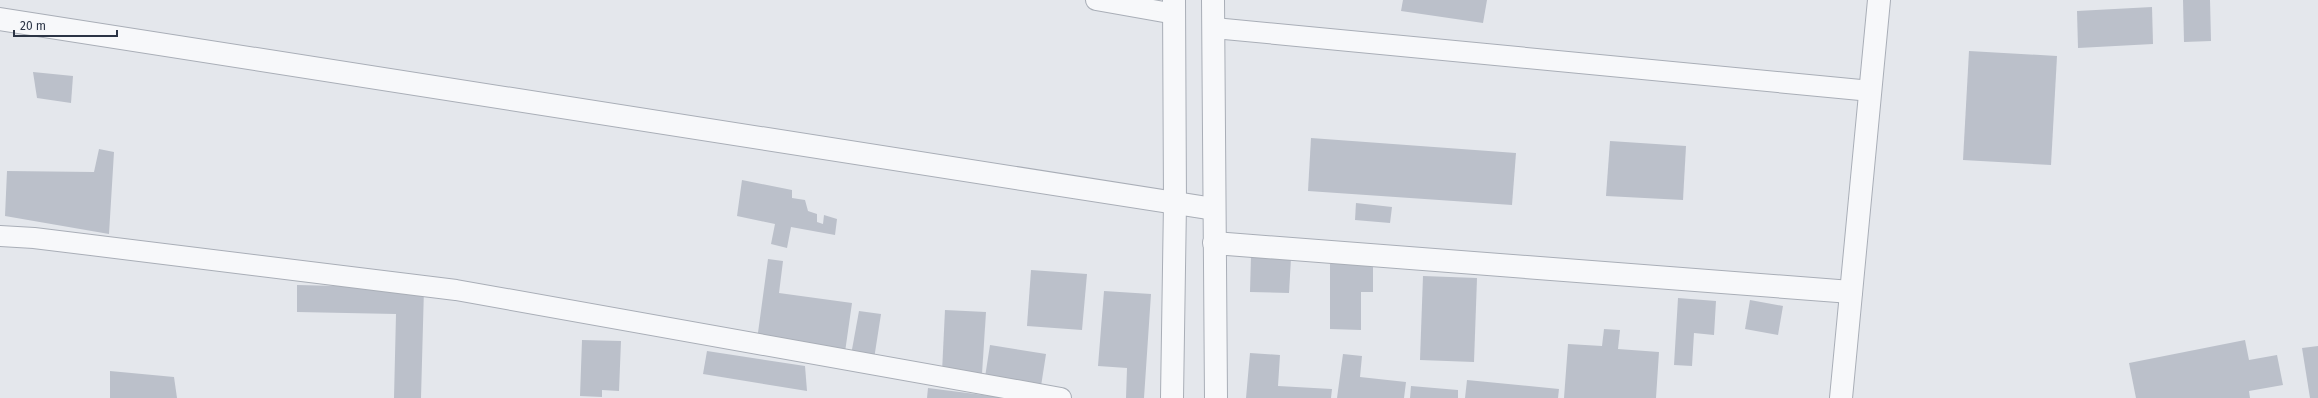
<svg xmlns="http://www.w3.org/2000/svg" width="2318" height="398" font-family="'Fira Sans',sans-serif">
  <style>
    .building { fill: #bbc0ca }
    .lines { fill: none; stroke-linecap: round; stroke-linejoin: round }
    .service-casing { stroke: #a9aeb7; stroke-width: 22 }
    .minor-casing { stroke: #a9aeb7; stroke-width: 24 }
    .service { stroke: #f7f8fa; stroke-width: 20 }
    .minor { stroke: #f7f8fa; stroke-width: 22 }
  </style>
  <rect width="100%" height="100%" fill="#e4e7ec"/>
  <!-- building -->
  <g class="building">
    <polygon points="1403,0 1487,0 1483,23 1401,11"/>
    <polygon points="2183,0 2210,0 2211,41 2184,42"/>
    <polygon points="2152,7 2153,44 2078,48 2077,11"/>
    <polygon points="1969,51 2057,56 2051,165 1963,160"/>
    <polygon points="33,72 73,76 71,103 37,98"/>
    <polygon points="1311,138 1516,153 1512,205 1308,191"/>
    <polygon points="1610,141 1686,146 1683,200 1606,196"/>
    <polygon points="99,149 114,152 109,234 5,216 7,171 94,172"/>
    <polygon points="742,180 792,190 792,198 805,200 808,211 817,214 817,222 823,224 824,215 837,219 835,235 791,227 787,248 771,244 775,224 737,216"/>
    <polygon points="1356,203 1392,207 1390,223 1355,220"/>
    <polygon points="1251,256 1291,258 1289,293 1250,292"/>
    <polygon points="768,259 783,261 779,293 852,303 845,352 757,340"/>
    <polygon points="1330,264 1373,264 1373,292 1361,292 1361,330 1330,329"/>
    <polygon points="1031,270 1087,274 1082,330 1027,326"/>
    <polygon points="1423,276 1477,278 1474,362 1420,360"/>
    <polygon points="297,285 424,288 421,398 394,398 396,314 297,312"/>
    <polygon points="1104,291 1151,294 1144,398 1126,398 1127,368 1098,366"/>
    <polygon points="1678,298 1716,301 1714,335 1694,333 1692,366 1674,365"/>
    <polygon points="1750,300 1783,306 1778,335 1745,329"/>
    <polygon points="945,310 986,312 982,374 942,372"/>
    <polygon points="859,311 881,314 874,359 851,355"/>
    <polygon points="1604,329 1620,330 1618,349 1659,352 1656,398 1564,398 1568,344 1602,346"/>
    <polygon points="582,340 621,341 619,391 602,390 602,397 580,396"/>
    <polygon points="2245,340 2249,360 2277,355 2283,385 2249,391 2250,398 2136,398 2129,363"/>
    <polygon points="990,345 1046,354 1041,386 985,377"/>
    <polygon points="2318,346 2318,398 2310,398 2302,348"/>
    <polygon points="707,351 805,366 807,391 703,374"/>
    <polygon points="1250,353 1280,355 1278,386 1332,389 1331,398 1246,398"/>
    <polygon points="1343,354 1362,356 1360,377 1406,382 1404,398 1337,398"/>
    <polygon points="110,371 174,377 177,398 110,398"/>
    <polygon points="1467,380 1559,389 1558,398 1465,398"/>
    <polygon points="1411,386 1458,390 1458,398 1410,398"/>
    <polygon points="928,388 999,397 999,398 927,398"/>
  </g>
  <g class="lines">
    <!-- service casing -->
    <g class="service-casing">
      <g id="service">
        <polyline points="1096,0 1175,14"/>
        <polyline points="1214,28 1871,91"/>
        <polyline points="0,236 34,238 456,290 1061,398"/>
      </g>
    </g>
    <!-- minor casing -->
    <g class="minor-casing">
      <g id="minor">
        <polyline points="1213,0 1216,398"/>
        <polyline points="0,19 1214,209"/>
        <polyline points="1214,243 1851,292"/>
        <polyline points="1172,398 1175,203 1174,0"/>
        <polyline points="1841,398 1879,0"/>
      </g>
    </g>
    <!-- service -->
    <use href="#service" class="service"/>
    <!-- minor -->
    <use href="#minor" class="minor"/>
  </g>
  <!-- scale -->
  <path d="M14 30v6h103v-6" fill="none" stroke="#2b3445" stroke-width="2"/>
  <text x="20" y="30" font-size="12" fill="#2b3445" stroke="#f4f6f9" stroke-width="3" paint-order="stroke">20 m</text>
</svg>
